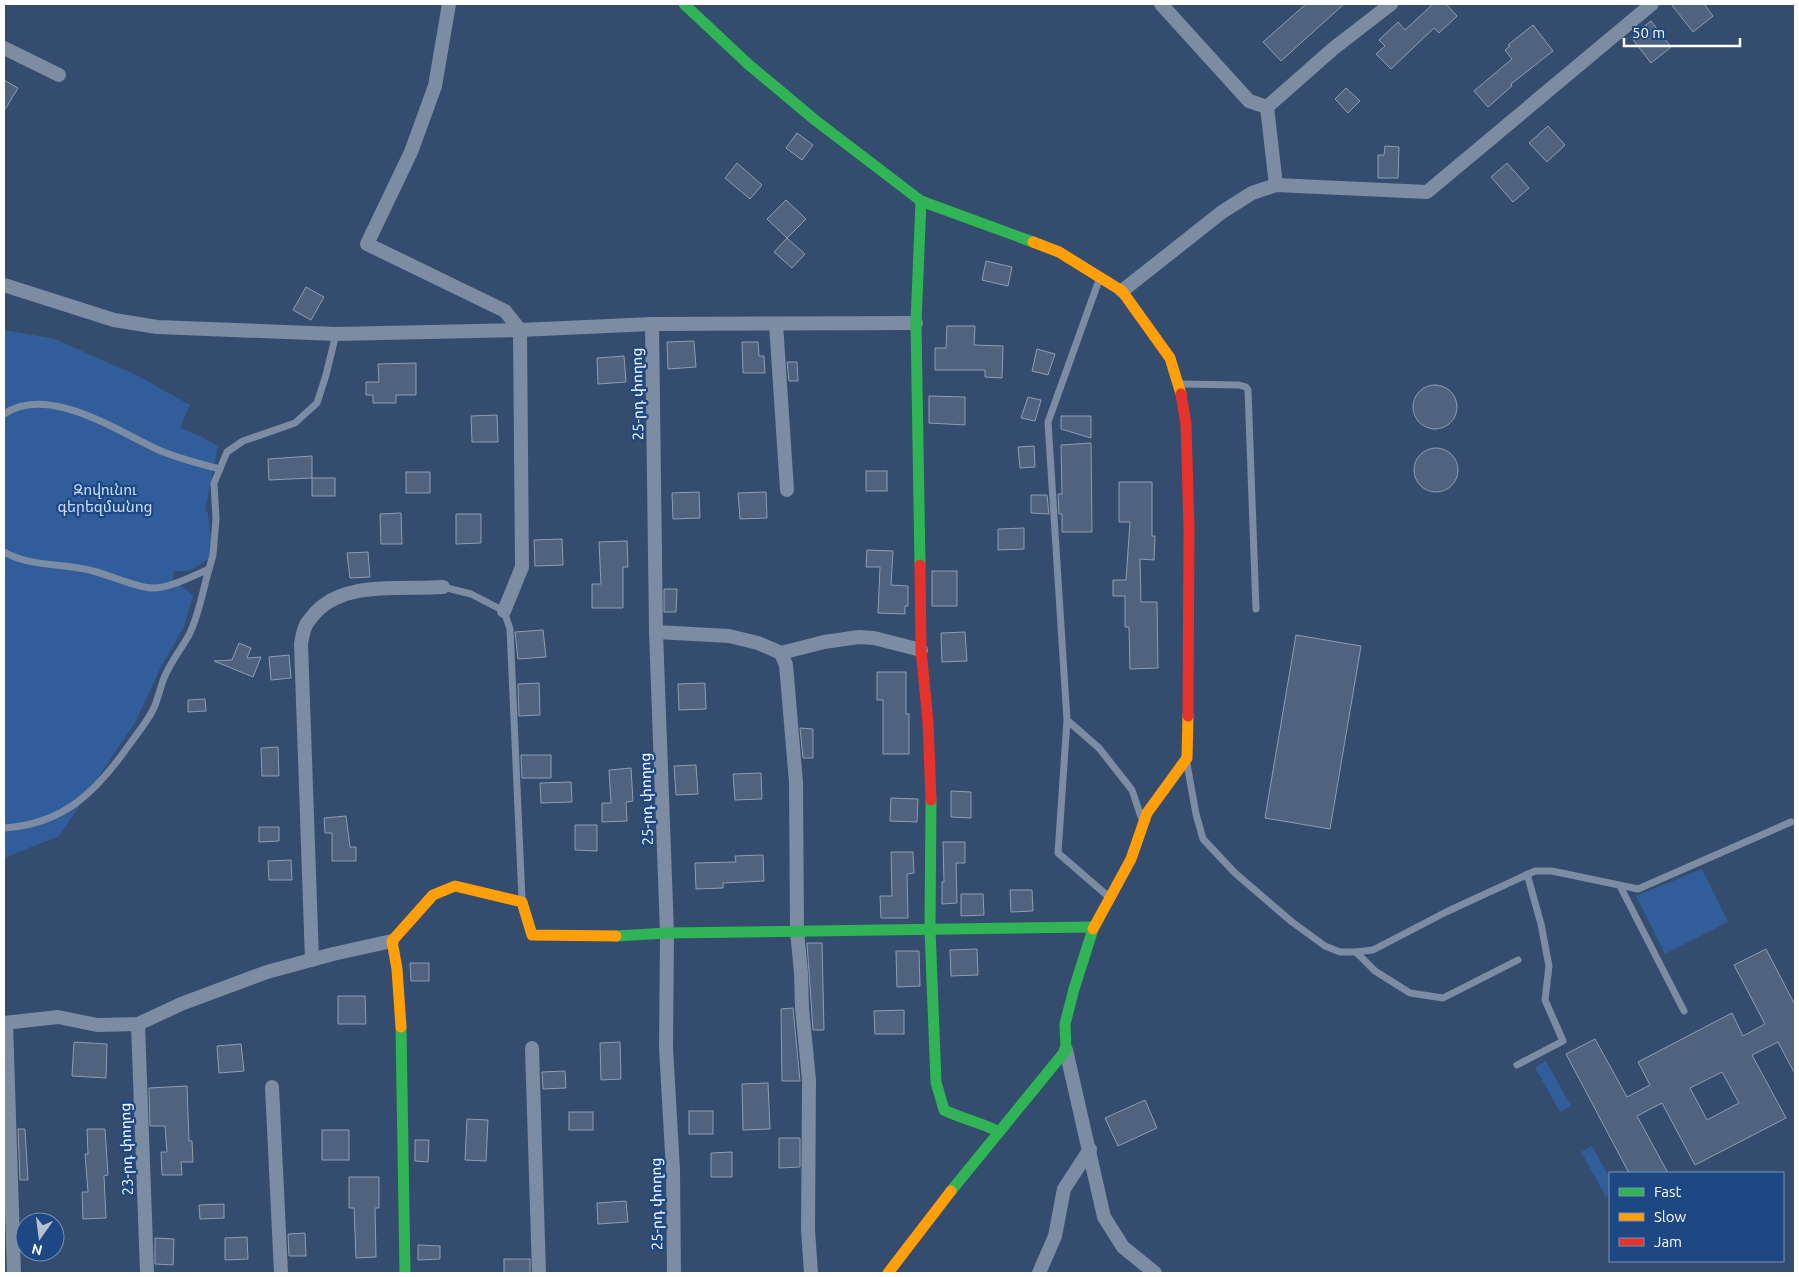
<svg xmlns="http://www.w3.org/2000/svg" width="1799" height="1277" font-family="Ubuntu,'Noto Sans Armenian',sans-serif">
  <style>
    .green { fill: #315e9a }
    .building { fill: #50637e; stroke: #8e9db1; fill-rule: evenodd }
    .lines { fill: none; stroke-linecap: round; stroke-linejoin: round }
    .lane { stroke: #7b8ca3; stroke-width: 7 }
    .street { stroke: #7b8ca3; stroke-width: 14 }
    .fast { stroke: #30b455; stroke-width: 11 }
    .slow { stroke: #ff9f0a; stroke-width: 11 }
    .jam { stroke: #e5322d; stroke-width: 11 }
    .labels { text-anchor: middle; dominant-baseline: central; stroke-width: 4.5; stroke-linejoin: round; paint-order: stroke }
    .street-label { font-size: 15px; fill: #fff; stroke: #1d4884 }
    .park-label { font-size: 15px; fill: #c9ddf7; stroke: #1d4884 }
  </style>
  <rect width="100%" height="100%" fill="#344c6d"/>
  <!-- green -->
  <g class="green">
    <polygon points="4,330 55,339 138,376 190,405 180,428 200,436 218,446 205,510 208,513 211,539 210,558 189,571 174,571 173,580 193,595 184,627 160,669 136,721 59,836 4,858"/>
    <polygon points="1702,869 1728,922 1665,954 1636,896"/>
    <polygon points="1546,1061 1571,1106 1560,1112 1535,1067"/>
    <polygon points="1592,1146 1610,1179 1610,1194 1606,1197 1581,1152"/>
  </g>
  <!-- building -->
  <g class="building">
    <polygon points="1306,4 1344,4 1281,61 1263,42"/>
    <polygon points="1433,4 1446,4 1457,16 1439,33 1434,28 1391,69 1376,54 1385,46 1379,40 1398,22 1405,30"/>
    <polygon points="1671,4 1704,4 1713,16 1693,32"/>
    <polygon points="1651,21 1671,47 1651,63 1631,37"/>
    <polygon points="1533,25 1553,51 1511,84 1512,86 1488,107 1474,91 1512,59 1505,50 1510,46 1508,45"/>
    <polygon points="4,80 18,88 4,111"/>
    <polygon points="1346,88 1360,101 1348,113 1335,99"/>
    <polygon points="1548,126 1565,145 1547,162 1529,143"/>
    <polygon points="797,133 813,145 802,160 786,148"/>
    <polygon points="1385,146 1399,147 1398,178 1378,178 1378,155 1384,155"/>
    <polygon points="737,163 762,185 750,199 725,178"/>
    <polygon points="1507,163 1529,188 1513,202 1491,177"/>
    <polygon points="786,200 806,219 787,238 767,219"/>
    <polygon points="787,238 805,254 792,268 774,252"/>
    <polygon points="986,261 1012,267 1008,286 982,280"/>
    <polygon points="306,287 324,297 311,320 293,310"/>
    <polygon points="947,326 975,326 974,345 1003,346 1002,378 985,377 985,370 935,370 935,348 946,348"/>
    <polygon points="694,341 696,367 668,369 667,342"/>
    <polygon points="742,342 758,342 759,356 764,356 765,373 743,373"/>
    <polygon points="1037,349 1055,354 1048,375 1032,371"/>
    <polygon points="624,356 626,382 598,384 597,358"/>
    <polygon points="787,362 797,362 798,381 789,381"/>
    <polygon points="416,363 416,395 396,395 396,403 373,403 373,395 366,395 366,382 379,382 378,364"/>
    <circle cx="1435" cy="407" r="22"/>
    <polygon points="929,396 965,397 965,425 929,423"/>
    <polygon points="1028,397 1041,400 1035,421 1021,418"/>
    <polygon points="497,415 498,442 472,442 471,416"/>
    <polygon points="1061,416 1091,416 1091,438 1061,429"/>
    <polygon points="1091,443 1092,532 1062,532 1062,514 1059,514 1058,494 1062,494 1061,445"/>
    <polygon points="1034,446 1035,467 1020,468 1018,447"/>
    <circle cx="1436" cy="470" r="22"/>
    <polygon points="312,456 312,478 269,480 268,459"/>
    <rect x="866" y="471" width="21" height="20"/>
    <rect x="406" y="472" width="24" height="21"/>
    <rect x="312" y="478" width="23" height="18"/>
    <polygon points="1119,482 1152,482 1152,536 1155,536 1154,560 1140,559 1141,602 1157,602 1158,668 1130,669 1129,627 1125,627 1125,596 1113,596 1113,580 1126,580 1130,522 1119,522"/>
    <polygon points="699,492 700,518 673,519 672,493"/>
    <polygon points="766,492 767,518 740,519 738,493"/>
    <polygon points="1031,495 1047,495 1049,514 1031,513"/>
    <polygon points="401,513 402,544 381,544 380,514"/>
    <polygon points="456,514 481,514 481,543 456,544"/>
    <polygon points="1024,528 1024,549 998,550 998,529"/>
    <polygon points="562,539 563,565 535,566 534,540"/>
    <polygon points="627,541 628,567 623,567 623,608 592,608 592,584 601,584 599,542"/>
    <polygon points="867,550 893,551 891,585 908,586 908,606 905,606 905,614 878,613 880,567 866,567"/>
    <polygon points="368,552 370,577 350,578 347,553"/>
    <rect x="932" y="571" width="25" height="35"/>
    <polygon points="664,589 677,589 676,612 664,612"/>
    <polygon points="543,630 546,657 518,659 515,632"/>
    <polygon points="965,632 967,661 942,662 941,633"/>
    <polygon points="1296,635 1361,646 1330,829 1265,818"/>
    <polygon points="239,643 251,648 247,658 261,657 253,677 214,661 232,660"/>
    <polygon points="289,655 291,678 271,680 269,657"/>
    <polygon points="877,672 906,672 906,714 909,714 909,754 883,754 883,700 877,700"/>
    <polygon points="539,683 540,715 519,716 518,684"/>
    <polygon points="705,683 706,709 679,710 678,684"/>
    <polygon points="205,699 206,711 188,712 188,700"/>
    <polygon points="800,728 813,729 813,758 803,758"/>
    <polygon points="278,747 279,776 262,776 261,748"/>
    <polygon points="521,755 551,755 551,778 522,778"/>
    <polygon points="696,765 698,794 676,795 674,766"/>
    <polygon points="631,768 633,801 626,802 627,821 602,822 602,803 611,803 609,770"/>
    <polygon points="761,773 762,799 735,800 733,774"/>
    <polygon points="571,782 572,802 541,803 540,783"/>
    <polygon points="951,791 971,792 971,818 951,817"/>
    <polygon points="891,798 918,799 917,822 890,821"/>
    <polygon points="346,816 350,847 356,847 356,861 332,861 332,833 325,833 324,818"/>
    <polygon points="575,825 597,825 597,851 575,850"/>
    <polygon points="259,827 279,827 279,841 259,842"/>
    <polygon points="943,842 965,842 965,863 956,863 957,903 942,904 942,882 944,882"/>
    <polygon points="891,852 913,852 914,873 907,874 908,918 881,918 880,896 892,896"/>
    <polygon points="763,855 764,881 723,883 723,888 696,889 695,863 736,862 735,856"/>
    <polygon points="291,860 292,880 269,880 268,861"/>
    <polygon points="1010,890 1032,890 1033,911 1011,912"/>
    <polygon points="961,894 983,894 984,915 961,916"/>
    <polygon points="807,943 822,943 824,1030 813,1030"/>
    <polygon points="977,949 978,975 951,976 950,950"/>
    <path d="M1766 949 1795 1005V1074L1778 1042 1752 1055 1786 1118 1695 1165 1662 1103 1637 1116 1668 1173H1629L1566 1054 1595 1039 1627 1097 1650 1085 1638 1062 1732 1013 1743 1036 1765 1024 1734 965ZM1722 1072 1739 1103 1707 1120 1690 1088Z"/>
    <polygon points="896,951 919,951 920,986 897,987"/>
    <polygon points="410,963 429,963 429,981 411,981"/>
    <polygon points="338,996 365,996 366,1024 338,1024"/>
    <polygon points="793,1008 800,1081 782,1081 781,1009"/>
    <polygon points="904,1010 904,1034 875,1034 874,1011"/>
    <polygon points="74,1042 107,1044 106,1078 72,1076"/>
    <polygon points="620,1042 621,1079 601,1080 600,1043"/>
    <polygon points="241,1044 244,1071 219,1073 217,1046"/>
    <polygon points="565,1071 566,1088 543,1089 542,1072"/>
    <polygon points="768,1083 770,1129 743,1130 742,1084"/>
    <polygon points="187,1086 189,1141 192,1141 193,1162 181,1162 182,1175 162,1175 161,1152 167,1152 165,1126 150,1126 149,1088"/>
    <polygon points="1145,1100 1157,1128 1118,1146 1105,1118"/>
    <rect x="689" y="1111" width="24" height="23"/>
    <rect x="569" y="1112" width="24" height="18"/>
    <polygon points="467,1119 488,1120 486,1161 465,1160"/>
    <polygon points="18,1129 25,1129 28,1180 20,1180"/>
    <polygon points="87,1129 105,1129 108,1175 104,1176 106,1218 83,1219 82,1192 88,1192 85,1154 88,1154"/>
    <rect x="322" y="1130" width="27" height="30"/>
    <polygon points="779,1138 800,1138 800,1167 779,1168"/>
    <polygon points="415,1140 429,1140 428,1162 415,1161"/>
    <polygon points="732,1152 732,1177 711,1177 711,1153"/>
    <polygon points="349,1177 379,1177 379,1208 375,1208 376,1257 356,1258 354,1208 349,1208"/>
    <polygon points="626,1201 628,1222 598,1224 597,1203"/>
    <polygon points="224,1204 224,1218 200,1219 199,1205"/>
    <polygon points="305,1233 306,1256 289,1256 288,1234"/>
    <polygon points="247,1237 248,1259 225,1260 225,1238"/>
    <polygon points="155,1238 174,1239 173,1265 155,1264"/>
    <polygon points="418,1245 440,1246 440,1259 418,1260"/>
    <rect x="504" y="1259" width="26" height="14"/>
  </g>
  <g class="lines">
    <!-- lane -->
    <g class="lane">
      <polyline points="1099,280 1048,422 1067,720 1099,748 1132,790 1141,817"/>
      <polyline points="1182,384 1239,385 1246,387 1248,390 1256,609"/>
      <path d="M4 414C49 383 120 433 161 451 181 459 200 464 220 469"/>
      <path d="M4 552C30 567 64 563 93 571 109 575 136 587 151 588 168 589 193 576 209 569 203 590 199 615 189 635 181 649 170 663 164 678 160 688 158 700 153 710 146 723 137 734 129 745 96 792 64 824 4 828"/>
      <polyline points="209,569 213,555 216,519 214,483 227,452 243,441 295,423 317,403 326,375 336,334"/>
      <polyline points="443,587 471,594 504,611 510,629 522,899"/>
      <polyline points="1067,720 1058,853 1109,897"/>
      <polyline points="1187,764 1196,814 1203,839 1235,873 1292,922 1325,946 1340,952 1356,952 1373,950 1446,912 1535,871 1552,871 1638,889 1791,822"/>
      <polyline points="1620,886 1684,1011"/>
      <polyline points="1356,952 1375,971 1410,993 1443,998 1518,960"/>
      <polyline points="1517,1065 1563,1041 1545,1000 1549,966 1541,924 1527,874"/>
    </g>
    <!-- street -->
    <g class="street">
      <polyline points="449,4 435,86 411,152 367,244 505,311 520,330 522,567 504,611"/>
      <polyline points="1161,4 1249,101 1267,107"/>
      <polyline points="4,48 59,75"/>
      <polyline points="1276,185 1267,107 1334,48 1391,4"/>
      <polyline points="4,285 114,320 157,327 336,334 520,330 652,324 916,323"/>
      <polyline points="1122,291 1222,212 1252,193 1276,185 1427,192 1652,4"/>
      <polyline points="652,324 656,632 667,933 666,1048 673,1170 674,1273"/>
      <polyline points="776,324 787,490"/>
      <polyline points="656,632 729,636 758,643 781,653 824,642 859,637 874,638 921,650"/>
      <polyline points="781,653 786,665 796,782 797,931 801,973 802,1008 809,1080 808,1230 811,1273"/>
      <path d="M312 960 301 644C302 638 303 631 306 625 308 621 312 617 315 613 345 580 402 590 443 587"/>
      <polyline points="4,1023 58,1017 97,1025 138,1024 181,1004 267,972 333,954 392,941"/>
      <polyline points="6,1023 14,1273"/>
      <polyline points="138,1024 147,1273"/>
      <polyline points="532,1048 539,1273"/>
      <polyline points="1066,1050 1104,1217 1123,1247 1155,1273"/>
      <polyline points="272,1087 281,1273"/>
      <polyline points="1039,1273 1055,1236 1064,1189 1090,1149"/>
    </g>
    <!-- fast -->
    <g class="fast">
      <polyline points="684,4 748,64 815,120 921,201 1033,242"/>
      <polyline points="920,565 916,323 921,201"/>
      <path d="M931 800 930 930 936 1082 944 1110C962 1119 981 1122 999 1132"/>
      <polyline points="616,936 667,933 1094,927"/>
      <polyline points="401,1027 405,1273"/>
      <polyline points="951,1191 1066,1050 1065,1024 1074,989 1093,929"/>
    </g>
    <!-- slow -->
    <g class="slow">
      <polyline points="1033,242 1059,252 1122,291 1170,358 1181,394"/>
      <polyline points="1093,929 1131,859 1147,813 1187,758 1188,716"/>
      <polyline points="401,1027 397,969 392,941 433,895 455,886 522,902 532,935 616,936"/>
      <polyline points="888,1273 951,1191"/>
    </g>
    <!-- jam -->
    <g class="jam">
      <polyline points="1181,394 1186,424 1189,528 1188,716"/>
      <polyline points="920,565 921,650 928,722 931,800"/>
    </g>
  </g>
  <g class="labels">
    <!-- street labels -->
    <g class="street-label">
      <text transform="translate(637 394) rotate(-91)">25-րդ փողոց</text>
      <text transform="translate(646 799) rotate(-92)">25-րդ փողոց</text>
      <text transform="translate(126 1149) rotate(-92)">23-րդ փողոց</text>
      <text transform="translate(656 1204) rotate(-91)">25-րդ փողոց</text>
    </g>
    <!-- park labels -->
    <g class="park-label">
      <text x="105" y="489">Զովունու<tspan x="105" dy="17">գերեզմանոց</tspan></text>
    </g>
  </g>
  <!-- border -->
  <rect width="1799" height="1277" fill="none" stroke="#ffffff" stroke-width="10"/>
  <!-- legend -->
  <rect x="1609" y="1172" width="175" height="90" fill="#1d4884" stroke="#7791b5"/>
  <rect x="1619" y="1188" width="25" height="8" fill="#30b455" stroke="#7791b5"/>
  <text x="1654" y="1197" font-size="15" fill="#ffffff">Fast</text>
  <rect x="1619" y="1213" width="25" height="8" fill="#ff9f0a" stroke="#7791b5"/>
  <text x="1654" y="1222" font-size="15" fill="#ffffff">Slow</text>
  <rect x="1619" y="1238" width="25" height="8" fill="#e5322d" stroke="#7791b5"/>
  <text x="1654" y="1247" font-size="15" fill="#ffffff">Jam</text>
  <!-- north arrow -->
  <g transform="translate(40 1237) rotate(194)"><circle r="24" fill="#1d4884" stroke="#7791b5"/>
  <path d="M0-4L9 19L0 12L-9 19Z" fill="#b8c0cc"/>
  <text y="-8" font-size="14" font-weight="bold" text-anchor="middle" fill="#ffffff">N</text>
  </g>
  <!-- scale -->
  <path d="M1624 38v8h116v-8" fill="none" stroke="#ffffff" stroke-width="2.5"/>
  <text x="1632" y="38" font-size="15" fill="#ffffff" stroke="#1d4884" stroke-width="4" paint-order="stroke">50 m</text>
</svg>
